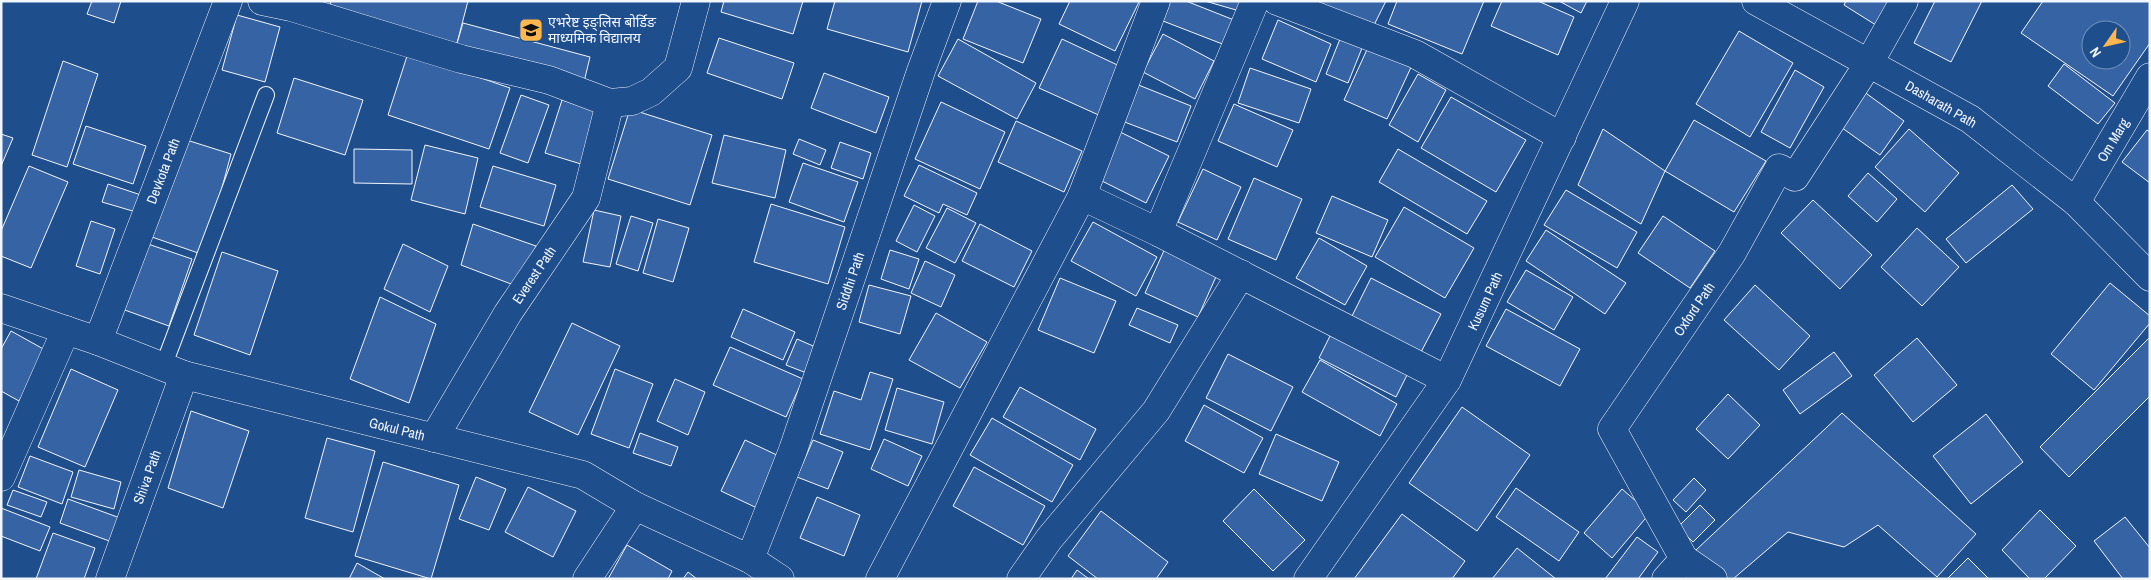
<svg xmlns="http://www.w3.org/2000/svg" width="2151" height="580" font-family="'Archivo Narrow','Noto Sans Devanagari',sans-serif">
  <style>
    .building { fill: #3563a3; stroke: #f2f6ff; fill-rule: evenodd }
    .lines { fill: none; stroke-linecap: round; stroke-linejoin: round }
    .lane-casing { stroke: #f2f6ff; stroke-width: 18 }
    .street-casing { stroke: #f2f6ff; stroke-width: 29 }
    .lane { stroke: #1f4e8c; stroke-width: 16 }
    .street { stroke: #1f4e8c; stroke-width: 28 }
    .labels { text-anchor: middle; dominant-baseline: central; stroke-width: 4; stroke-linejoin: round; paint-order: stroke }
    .poi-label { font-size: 14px; fill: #f2f6ff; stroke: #1f4e8c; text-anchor: start }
    .street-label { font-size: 14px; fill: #f2f6ff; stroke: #1f4e8c }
  </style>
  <rect width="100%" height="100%" fill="#1f4e8c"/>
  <!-- building -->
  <g class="building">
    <polygon points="92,1 121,1 114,23 87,14"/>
    <polygon points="331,1 468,1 456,47 328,12"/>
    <polygon points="724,1 803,1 793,34 721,12"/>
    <polygon points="835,1 922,1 908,52 827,29"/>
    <polygon points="978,1 996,1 1041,19 1023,63 963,39"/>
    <polygon points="1070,1 1138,1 1139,2 1115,51 1059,24"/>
    <polygon points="1170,1 1186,1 1234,20 1225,45 1163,21"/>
    <polygon points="1205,1 1246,1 1243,12"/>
    <polygon points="1314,1 1386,1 1372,29"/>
    <polygon points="1397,1 1484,1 1462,54 1388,24"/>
    <polygon points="1502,1 1538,1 1574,17 1558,55 1491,26"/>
    <polygon points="1559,1 1587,1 1581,13"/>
    <polygon points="1846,1 1894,1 1879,27 1844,5"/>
    <polygon points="1935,1 1982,1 1951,62 1914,43"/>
    <path d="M2043 1H2150V43L2113 96 2021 33ZM2091 30H2121V60H2091Z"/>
    <polygon points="237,15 280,27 265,82 222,70"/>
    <polygon points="1278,20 1331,44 1316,82 1262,59"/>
    <polygon points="463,23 590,57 584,82 456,47"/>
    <polygon points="1739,31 1793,63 1750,137 1696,104"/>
    <polygon points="1163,34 1214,61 1195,99 1143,72"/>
    <polygon points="719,38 794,63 782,99 707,73"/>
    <polygon points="958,39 1036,83 1017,119 938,76"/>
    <polygon points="1062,39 1126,69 1103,117 1039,88"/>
    <polygon points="1340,39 1362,48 1348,83 1326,74"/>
    <polygon points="1370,43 1413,63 1387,119 1344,100"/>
    <polygon points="408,53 510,88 489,149 388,115"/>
    <polygon points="63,61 98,74 67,167 32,155"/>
    <polygon points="2064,64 2115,103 2098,124 2048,86"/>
    <polygon points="1250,68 1311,89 1299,123 1238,103"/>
    <polygon points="1795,70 1824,87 1790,148 1761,132"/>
    <polygon points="824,73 889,97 876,133 811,108"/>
    <polygon points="1418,74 1446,90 1418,142 1389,125"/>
    <polygon points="294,78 363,100 345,155 277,133"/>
    <polygon points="1136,84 1191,106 1177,142 1122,121"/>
    <polygon points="1863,91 1904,121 1880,155 1838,125"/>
    <polygon points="521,95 549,105 528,163 500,153"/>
    <polygon points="1451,97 1526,140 1496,192 1421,148"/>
    <polygon points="562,100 597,111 581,164 545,153"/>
    <polygon points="941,102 1005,132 980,189 915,159"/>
    <polygon points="1234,104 1293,130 1277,167 1218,141"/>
    <polygon points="630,109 712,135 690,205 608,179"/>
    <polygon points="1694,120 1766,161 1734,212 1665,171"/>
    <polygon points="1016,121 1082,151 1064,192 998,162"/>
    <polygon points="86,126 146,146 133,184 73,164"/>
    <polygon points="1114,129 1169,156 1146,203 1092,176"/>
    <polygon points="1603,129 1665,171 1641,224 1578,185"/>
    <polygon points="1909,129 1959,173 1925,212 1875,167"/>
    <polygon points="2147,130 2150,132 2150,183 2122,162"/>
    <polygon points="1,134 13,138 1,166"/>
    <polygon points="724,135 786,150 775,198 712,183"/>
    <polygon points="177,137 231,154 204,255 149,236"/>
    <polygon points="799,139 826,150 820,165 793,154"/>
    <polygon points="840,142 871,153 863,179 831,168"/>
    <polygon points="425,145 478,158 465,214 411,200"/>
    <polygon points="354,149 412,150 412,184 354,183"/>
    <polygon points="1398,149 1487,201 1467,234 1379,182"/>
    <polygon points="803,163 858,182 844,222 789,202"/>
    <polygon points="919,165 977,193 967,215 943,204 939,213 904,196"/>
    <polygon points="29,166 68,182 31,268 1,256 1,231"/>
    <polygon points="493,166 556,185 544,226 480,207"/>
    <polygon points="1203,169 1241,187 1217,240 1178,222"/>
    <polygon points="1868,173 1897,199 1877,222 1848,196"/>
    <polygon points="1254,178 1302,199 1276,260 1228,239"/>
    <polygon points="108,184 141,195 136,212 102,202"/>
    <polygon points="2012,185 2033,209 1966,263 1946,239"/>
    <polygon points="1566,190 1637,232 1617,268 1544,225"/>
    <polygon points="1332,196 1388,220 1372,257 1316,233"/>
    <polygon points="1813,200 1872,255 1840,289 1781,233"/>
    <polygon points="771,204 845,227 828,284 754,262"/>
    <polygon points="914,205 935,216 917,252 896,241"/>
    <polygon points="1404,207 1474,248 1445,298 1375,257"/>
    <polygon points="947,208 976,223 955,263 926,248"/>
    <polygon points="594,210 621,216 610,267 583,262"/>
    <polygon points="631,216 653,223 638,271 616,264"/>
    <polygon points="1663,216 1715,251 1690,288 1638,253"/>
    <polygon points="658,219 689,228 673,282 643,273"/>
    <polygon points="91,221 115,229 100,274 76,266"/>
    <polygon points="1093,222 1157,257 1136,296 1071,261"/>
    <polygon points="473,224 536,246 519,287 461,265"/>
    <polygon points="980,224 1032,251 1014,287 962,261"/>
    <polygon points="1917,228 1959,267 1922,306 1881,267"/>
    <polygon points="1546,230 1626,283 1605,314 1526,261"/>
    <polygon points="1319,238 1367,266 1345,305 1296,278"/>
    <polygon points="145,243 192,259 169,326 122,309"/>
    <polygon points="403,244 448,266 430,312 384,289"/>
    <polygon points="1166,246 1219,270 1198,317 1145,293"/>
    <polygon points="890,250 919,259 909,289 881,279"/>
    <polygon points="222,252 278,271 250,355 194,335"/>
    <polygon points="925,261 955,275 941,307 911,293"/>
    <polygon points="1526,270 1573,297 1554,330 1507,302"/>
    <polygon points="1060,278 1116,301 1094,353 1038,330"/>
    <polygon points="1371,278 1441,314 1420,354 1351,318"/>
    <polygon points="2110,283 2150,316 2150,323 2094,390 2051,354"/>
    <polygon points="869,285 911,296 900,334 859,322"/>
    <polygon points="1755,285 1810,336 1779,370 1724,320"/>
    <polygon points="380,297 436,324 409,403 350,379"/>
    <polygon points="1137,308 1178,325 1170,343 1129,325"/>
    <polygon points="743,309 795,332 783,360 731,337"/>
    <polygon points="1506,309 1580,349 1560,386 1486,346"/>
    <polygon points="936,313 987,342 960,388 909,360"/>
    <polygon points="572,323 620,346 578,435 529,412"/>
    <polygon points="1334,328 1411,367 1396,397 1319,358"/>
    <polygon points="11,331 47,351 19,401 1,391 1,349"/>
    <polygon points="2150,337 2150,396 2069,477 2040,447"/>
    <polygon points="1917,338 1957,385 1913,422 1874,375"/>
    <polygon points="797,339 820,349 809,374 786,365"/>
    <polygon points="730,347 803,379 786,417 713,385"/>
    <polygon points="1834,352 1852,376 1800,414 1783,390"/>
    <polygon points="1228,354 1293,387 1271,431 1206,398"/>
    <polygon points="1320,360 1397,404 1380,436 1302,392"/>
    <polygon points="71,369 118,390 85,467 38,447"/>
    <polygon points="615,369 653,384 629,448 591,434"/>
    <polygon points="870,372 893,379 870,450 820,434 834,391 861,400"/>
    <polygon points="675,379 705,392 688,435 657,421"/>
    <polygon points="1020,387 1096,429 1080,460 1003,417"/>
    <polygon points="897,388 944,402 932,444 885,430"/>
    <polygon points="1728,394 1760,425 1728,459 1696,429"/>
    <polygon points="1204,405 1263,438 1244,473 1185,441"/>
    <polygon points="1462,407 1530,455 1477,531 1409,483"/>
    <polygon points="191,411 249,431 223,508 168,488"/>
    <polygon points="1842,413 1976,534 1937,577 1878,525 1844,547 1788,532 1733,579 1725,579 1696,550"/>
    <polygon points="1986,414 2023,462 1971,504 1933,456"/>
    <polygon points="992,418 1073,465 1052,502 970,455"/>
    <polygon points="640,433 678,447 671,466 633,453"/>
    <polygon points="1276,434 1339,462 1322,501 1259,474"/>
    <polygon points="327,438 375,451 353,532 305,518"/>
    <polygon points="884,439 922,456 908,486 871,469"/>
    <polygon points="745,440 781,457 757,508 721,491"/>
    <polygon points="813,440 843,452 828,489 797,477"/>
    <polygon points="30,456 73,472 62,504 18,487"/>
    <polygon points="383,462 459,485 431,579 355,556"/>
    <polygon points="974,467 1045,506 1023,545 953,506"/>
    <polygon points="79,470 121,482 114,509 71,497"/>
    <polygon points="476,477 506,489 489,530 459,519"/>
    <polygon points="1694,478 1706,490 1686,512 1673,500"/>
    <polygon points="528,487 576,511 553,557 505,532"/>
    <polygon points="1516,488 1579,532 1559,561 1496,517"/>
    <polygon points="1254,489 1305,540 1273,571 1223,521"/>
    <polygon points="1622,489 1650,513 1612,558 1584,533"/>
    <polygon points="13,490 47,502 41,517 7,505"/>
    <polygon points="817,497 860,515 844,556 800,538"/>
    <polygon points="68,499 120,518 112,542 60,523"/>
    <polygon points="1700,505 1715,520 1693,542 1678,527"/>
    <polygon points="1,508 50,527 40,551 1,536"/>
    <polygon points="2040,510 2076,546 2044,579 2030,579 2002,550"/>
    <polygon points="1101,511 1168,562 1156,579 1098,579 1068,556"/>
    <polygon points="1402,514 1465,561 1452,579 1354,579"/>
    <polygon points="2125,517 2150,548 2150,579 2123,579 2094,541"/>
    <polygon points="53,533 95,548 84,579 36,579"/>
    <polygon points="1637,537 1658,552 1638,579 1605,579"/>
    <polygon points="627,545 672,571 668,579 608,579"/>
    <polygon points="1517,548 1556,579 1492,579"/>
    <polygon points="1968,558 1989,579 1947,579"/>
    <polygon points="357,563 385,579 349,579"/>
    <polygon points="1077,570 1089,579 1071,579"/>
    <polygon points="688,572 697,579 683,579"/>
  </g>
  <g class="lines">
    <!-- lane casing -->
    <g class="lane-casing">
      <polyline id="lane" points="163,367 266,95"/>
    </g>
    <!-- street casing -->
    <g class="street-casing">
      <g id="street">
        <polyline points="262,1 291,7 461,59 549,80 610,103 586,198 508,313 434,438"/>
        <polyline points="1277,1 1415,54 1562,137"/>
        <polyline points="1756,1 1970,119 2076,202 2150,277"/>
        <polyline points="610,103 632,101 651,92 678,68 696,1"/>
        <polyline points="1082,196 1156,1"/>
        <polyline points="2076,202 2150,77"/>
        <polyline points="1158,232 1255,1"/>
        <polyline points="1,308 98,341 184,375 583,475 635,506 750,559 780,579"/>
        <polyline points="98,341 228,1"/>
        <polyline points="1,477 66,330"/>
        <polyline points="750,559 793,450 921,71 947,1"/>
        <polyline points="1684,559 1713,579"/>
        <polyline points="110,579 184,375"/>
        <polyline points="587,579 635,506"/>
        <polyline points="880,579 1082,196 1158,232 1447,380"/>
        <polyline points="1021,579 1049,539 1156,411 1241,274"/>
        <polyline points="1308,579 1447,380 1625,1"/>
        <polyline points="1666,579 1684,559 1612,429 1732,253 1779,168 1795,177 1869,63 1904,1"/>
      </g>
    </g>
    <!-- lane -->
    <use href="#lane" class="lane"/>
    <!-- street -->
    <use href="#street" class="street"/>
  </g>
  <!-- icons -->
  <defs>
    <g id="school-square" transform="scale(1.25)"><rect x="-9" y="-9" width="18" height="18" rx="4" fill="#ffb74d" stroke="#1f4e8c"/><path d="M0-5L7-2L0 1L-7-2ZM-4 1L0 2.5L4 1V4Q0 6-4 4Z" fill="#111"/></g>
  </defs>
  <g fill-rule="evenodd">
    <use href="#school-square" x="531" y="30"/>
  </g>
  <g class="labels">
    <!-- poi labels -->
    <g class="poi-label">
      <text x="548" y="22">एभरेष्ट इङ्लिस बोर्डिङ<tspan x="548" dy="16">माध्यमिक विद्यालय</tspan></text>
    </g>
    <!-- street labels -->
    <g class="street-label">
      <text transform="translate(1941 104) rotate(30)">Dasharath Path</text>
      <text transform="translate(2113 140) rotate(-59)">Om Marg</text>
      <text transform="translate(163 171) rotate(-69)">Devkota Path</text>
      <text transform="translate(534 275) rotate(-56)">Everest Path</text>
      <text transform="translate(850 281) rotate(-71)">Siddhi Path</text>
      <text transform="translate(1485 301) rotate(-65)">Kusum Path</text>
      <text transform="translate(1694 309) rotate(-56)">Oxford Path</text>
      <text transform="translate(397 429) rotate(14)">Gokul Path</text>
      <text transform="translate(147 477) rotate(-70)">Shiva Path</text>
    </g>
  </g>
  <!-- border -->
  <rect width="2151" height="580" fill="none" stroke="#f2f6ff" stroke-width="5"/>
  <!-- north arrow -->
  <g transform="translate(2106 45) rotate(236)"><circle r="24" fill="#1f4e8c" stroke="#7391ba"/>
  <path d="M0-4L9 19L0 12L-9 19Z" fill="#ffb74d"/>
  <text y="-8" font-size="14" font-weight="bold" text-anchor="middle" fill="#f2f6ff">N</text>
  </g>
</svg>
